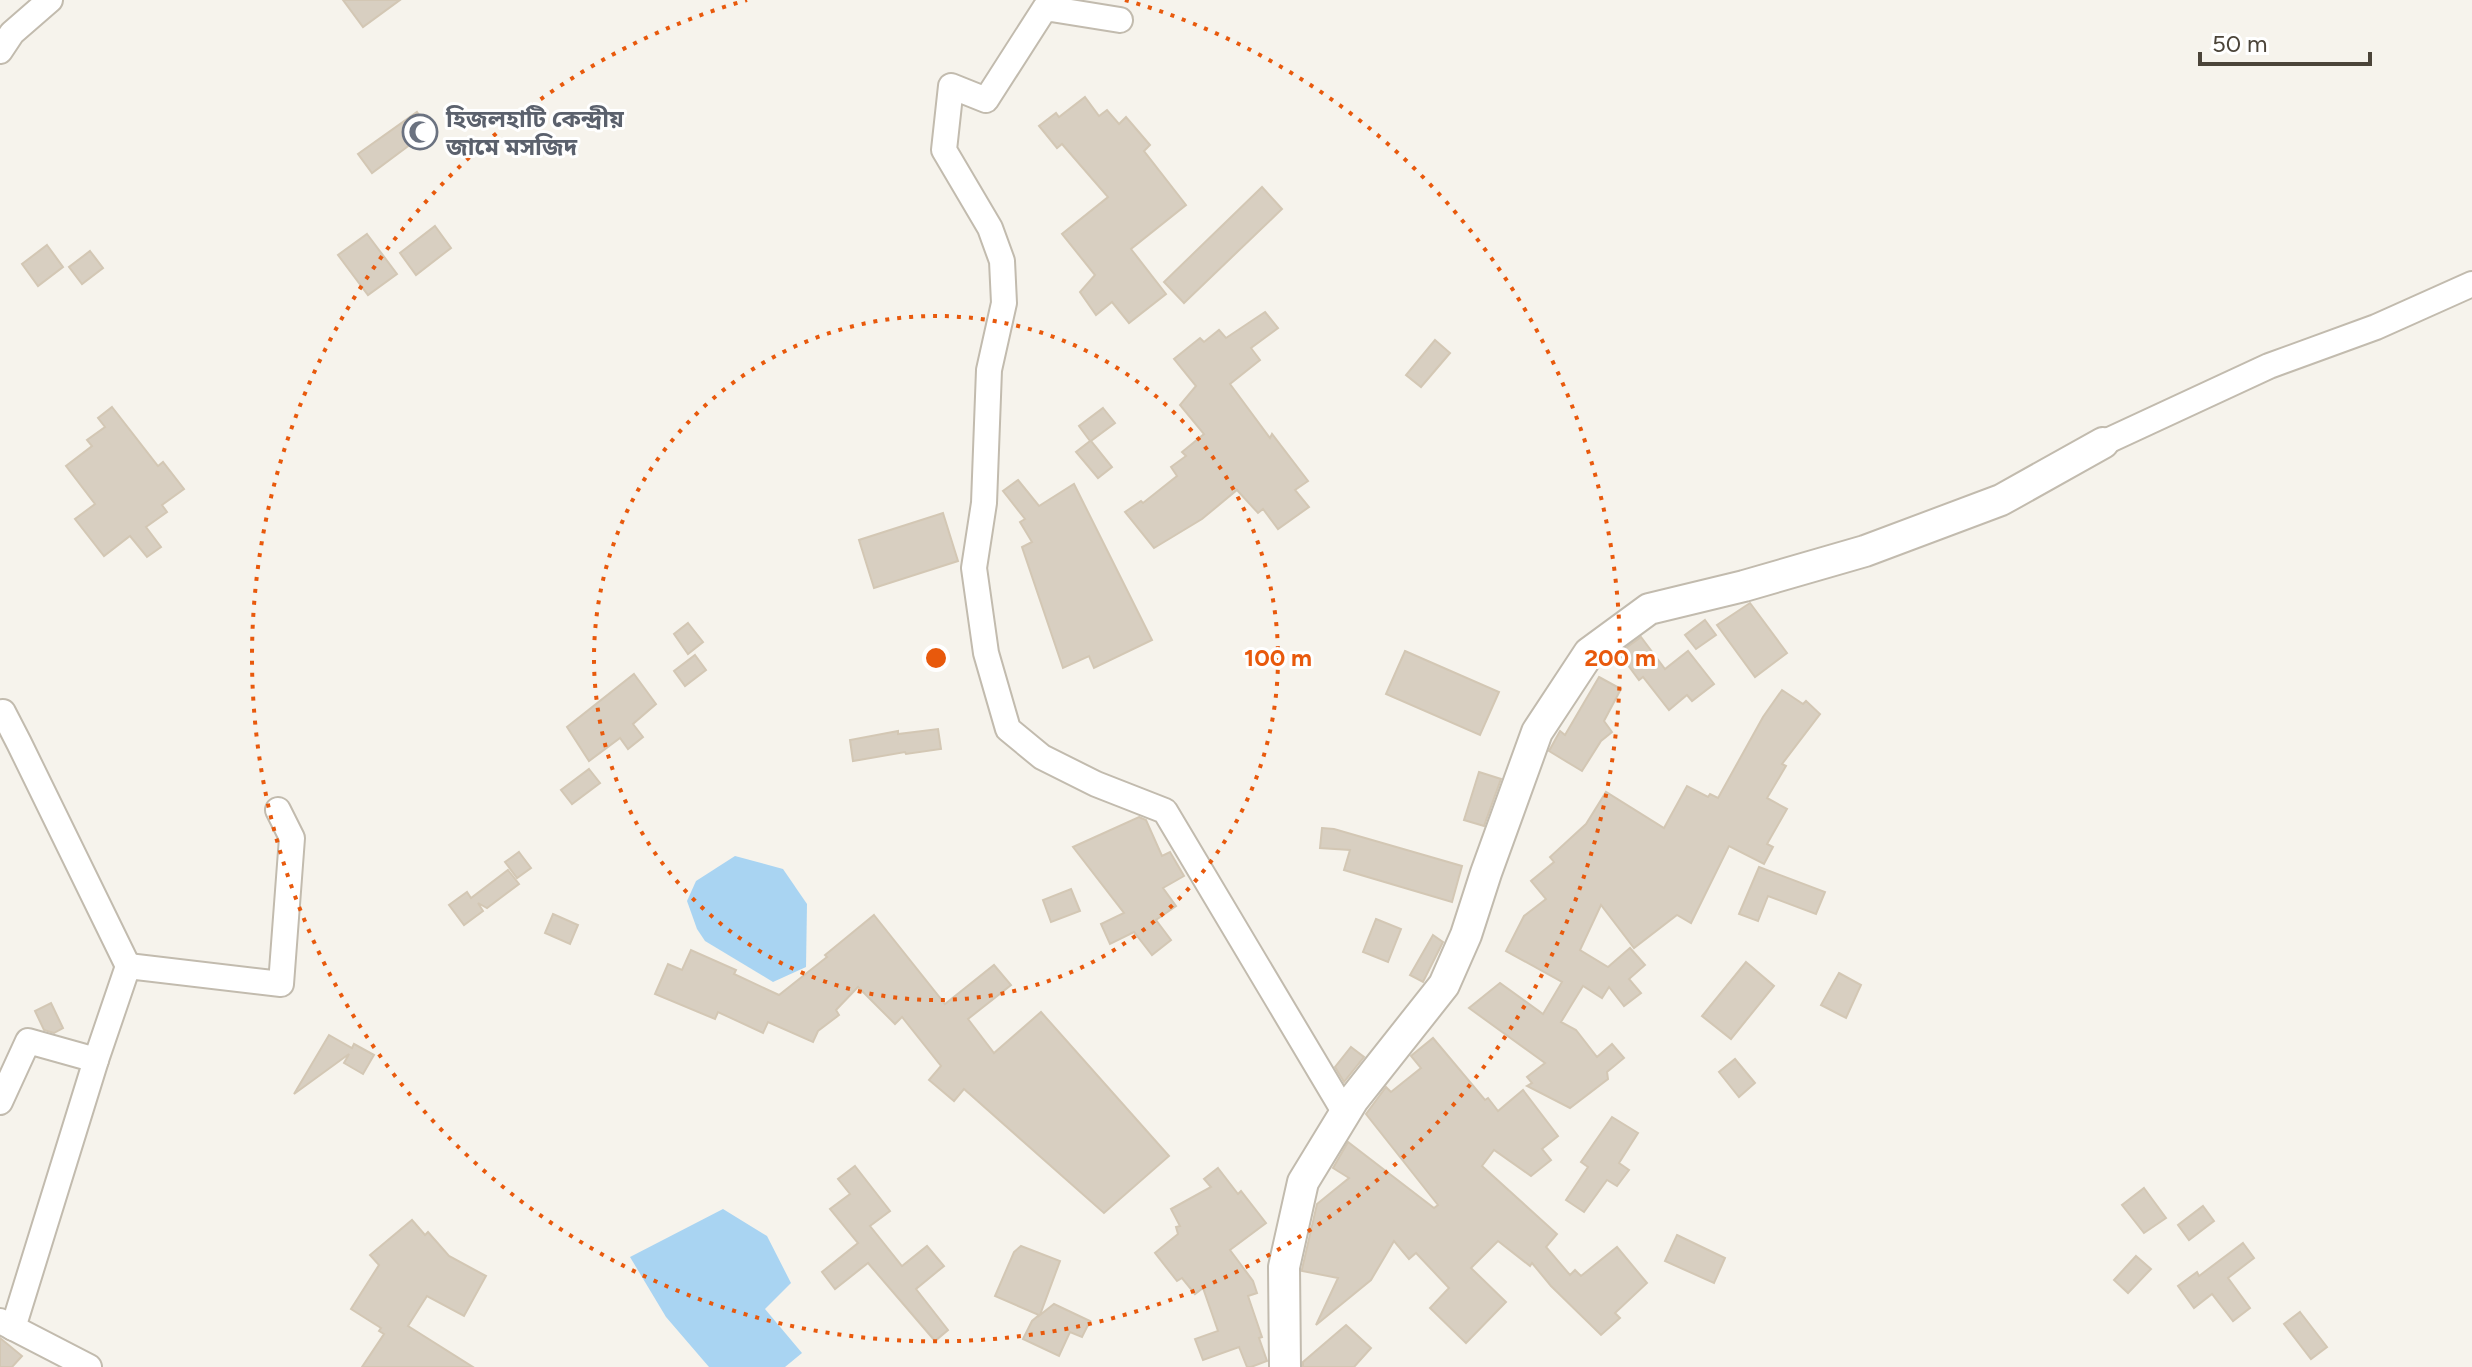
<svg xmlns="http://www.w3.org/2000/svg" width="2472" height="1367" font-family="Figtree,'Noto Sans Bengali',sans-serif">
  <style>
    .water { fill: #a9d4f2 }
    .building { fill: #d8cfc1; stroke: #d3c7b4; stroke-width: 2 }
    .lines { fill: none; stroke-linecap: round; stroke-linejoin: round }
    .minor-casing { stroke: #c2bbae; stroke-width: 28 }
    .tertiary-casing { stroke: #c2bbae; stroke-width: 34 }
    .minor { stroke: #fff; stroke-width: 24 }
    .tertiary { stroke: #fff; stroke-width: 30 }
    .ring { fill: none; stroke: #e8590c; stroke-width: 4; stroke-dasharray: 4 8 }
    .labels { text-anchor: middle; dominant-baseline: central; stroke-width: 6; stroke-linejoin: round; paint-order: stroke }
    .worship-label { font-size: 24px; font-weight: bold; fill: #5b616d; stroke: #fff; text-anchor: start }
    .centre { fill: #e8590c; stroke: #fff; stroke-width: 4 }
    .ring-label { font-size: 24px; text-anchor: middle; font-weight: bold; fill: #e8590c; stroke: #fff; stroke-width: 6; stroke-linejoin: round; paint-order: stroke }
  </style>
  <rect width="100%" height="100%" fill="#f6f3ec"/>
  <!-- water -->
  <g class="water">
    <polygon points="735,856 783,869 807,904 806,967 773,982 705,941 697,929 687,901 696,881"/>
    <polygon points="723,1209 767,1236 791,1283 765,1309 802,1353 785,1367 709,1367 666,1317 630,1257"/>
  </g>
  <!-- building -->
  <g class="building">
    <polygon points="343,0 400,0 363,27"/>
    <polygon points="1085,97 1099,116 1107,110 1119,124 1126,117 1150,145 1144,151 1186,205 1131,249 1166,294 1129,323 1112,302 1096,315 1080,292 1095,275 1062,234 1108,197 1062,144 1057,148 1039,126 1056,113 1059,117"/>
    <polygon points="417,112 433,134 415,148 411,144 372,173 358,154"/>
    <polygon points="1262,187 1282,209 1184,303 1164,282"/>
    <polygon points="435,226 451,248 416,275 400,253"/>
    <polygon points="367,234 397,274 368,295 338,255"/>
    <polygon points="47,245 63,267 38,286 22,264"/>
    <polygon points="90,251 103,268 82,284 69,267"/>
    <polygon points="1265,312 1278,328 1251,348 1260,360 1230,384 1270,438 1272,434 1308,481 1295,490 1309,507 1278,529 1263,509 1258,513 1237,490 1202,519 1154,548 1125,512 1141,501 1143,503 1177,476 1171,467 1186,456 1182,452 1204,434 1180,405 1196,386 1174,359 1200,338 1204,342 1219,330 1226,338"/>
    <polygon points="1435,340 1450,353 1421,387 1406,375"/>
    <polygon points="112,407 158,466 163,462 184,489 162,505 167,512 146,527 161,547 147,557 130,536 104,556 75,519 95,504 66,466 92,446 87,440 105,427 98,418"/>
    <polygon points="1103,408 1115,423 1091,441 1112,467 1098,478 1076,452 1090,441 1079,426"/>
    <polygon points="1018,480 1039,506 1074,484 1152,640 1094,668 1089,656 1063,668 1022,547 1032,542 1020,522 1025,519 1003,491"/>
    <polygon points="943,513 958,561 874,588 859,540"/>
    <polygon points="1750,603 1787,653 1755,677 1717,625"/>
    <polygon points="1705,620 1716,635 1696,649 1685,635"/>
    <polygon points="688,623 703,642 688,654 674,634"/>
    <polygon points="1641,637 1665,669 1688,651 1714,684 1692,701 1687,695 1669,710 1643,677 1639,680 1619,653"/>
    <polygon points="1405,651 1499,692 1480,735 1386,694"/>
    <polygon points="695,655 706,670 685,686 674,671"/>
    <polygon points="634,674 656,704 633,724 643,737 628,749 620,738 589,761 567,727"/>
    <polygon points="1599,677 1621,689 1604,721 1612,732 1601,741 1582,771 1549,751 1560,731 1565,735"/>
    <polygon points="1782,690 1803,704 1806,701 1820,714 1782,764 1786,766 1767,798 1787,809 1767,844 1773,847 1764,864 1729,846 1691,923 1677,915 1634,948 1601,905 1580,950 1608,967 1630,948 1645,965 1629,979 1641,993 1624,1006 1609,987 1602,998 1583,986 1561,1022 1576,1030 1597,1057 1612,1044 1624,1058 1607,1072 1608,1079 1570,1108 1527,1086 1532,1083 1527,1077 1545,1063 1469,1008 1500,983 1543,1014 1562,982 1506,951 1524,916 1546,899 1531,881 1554,862 1550,857 1586,824 1606,792 1664,828 1687,786 1708,797 1710,794 1718,798 1763,717"/>
    <polygon points="938,729 941,749 906,754 905,752 853,761 850,740 898,731 898,734"/>
    <polygon points="589,769 600,783 572,804 561,790"/>
    <polygon points="1479,772 1501,779 1484,826 1464,820"/>
    <polygon points="1139,817 1146,820 1162,856 1170,852 1184,876 1163,888 1176,906 1156,920 1171,940 1152,955 1134,932 1110,944 1101,924 1124,913 1073,847"/>
    <polygon points="1322,828 1334,829 1462,866 1452,902 1344,870 1350,850 1320,848"/>
    <polygon points="519,852 531,868 517,878 505,862"/>
    <polygon points="1759,867 1825,892 1816,914 1768,896 1758,921 1739,914"/>
    <polygon points="508,870 519,884 487,908 478,903 483,911 464,925 449,905 467,892 471,898"/>
    <polygon points="1071,889 1080,911 1051,922 1043,900"/>
    <polygon points="553,914 578,925 570,944 545,933"/>
    <polygon points="874,915 945,1004 994,965 1011,985 968,1019 994,1053 1041,1012 1169,1156 1104,1213 964,1089 954,1101 929,1080 941,1066 902,1017 895,1024 858,987 836,1010 839,1015 818,1031 813,1042 768,1022 763,1033 718,1012 715,1019 655,994 668,964 682,970 691,950 736,970 734,974 779,995 827,957 825,955"/>
    <polygon points="1376,919 1401,929 1388,962 1363,952"/>
    <polygon points="1433,935 1443,942 1423,982 1410,975"/>
    <polygon points="1746,962 1774,986 1731,1039 1702,1016"/>
    <polygon points="1839,973 1861,985 1846,1018 1821,1005"/>
    <polygon points="51,1003 63,1028 54,1033 44,1030 35,1011"/>
    <polygon points="329,1035 352,1048 354,1044 374,1055 363,1074 344,1063 349,1054 294,1094"/>
    <polygon points="1433,1038 1485,1100 1488,1098 1498,1111 1523,1090 1558,1136 1542,1149 1551,1160 1531,1176 1494,1150 1482,1166 1557,1234 1546,1247 1570,1275 1575,1270 1581,1276 1617,1247 1647,1283 1615,1313 1620,1318 1601,1335 1551,1286 1532,1263 1530,1266 1498,1241 1471,1268 1506,1302 1466,1343 1430,1308 1449,1288 1416,1253 1409,1259 1394,1241 1371,1280 1316,1325 1338,1278 1302,1271 1302,1269 1317,1204 1349,1178 1333,1168 1348,1142 1434,1208 1438,1205 1366,1114 1386,1087 1391,1092 1421,1068 1411,1056"/>
    <polygon points="1351,1047 1364,1057 1344,1082 1335,1067"/>
    <polygon points="1735,1059 1755,1083 1739,1097 1719,1072"/>
    <polygon points="1612,1117 1638,1133 1619,1163 1629,1170 1617,1186 1607,1180 1584,1212 1566,1200 1588,1167 1581,1162"/>
    <polygon points="855,1166 890,1211 870,1226 902,1266 927,1246 944,1266 916,1289 948,1330 935,1341 868,1263 835,1289 822,1272 858,1243 830,1209 850,1194 838,1179"/>
    <polygon points="1218,1168 1238,1194 1241,1191 1266,1223 1230,1250 1253,1281 1257,1293 1248,1296 1262,1337 1259,1338 1267,1361 1251,1367 1247,1367 1239,1347 1203,1360 1195,1339 1218,1331 1203,1288 1195,1294 1182,1278 1177,1281 1155,1253 1178,1234 1176,1227 1180,1226 1171,1209 1211,1187 1204,1179"/>
    <polygon points="2144,1188 2166,1218 2144,1233 2122,1205"/>
    <polygon points="2203,1206 2214,1221 2189,1240 2178,1225"/>
    <polygon points="412,1220 425,1235 428,1232 449,1256 486,1276 464,1316 427,1296 408,1326 473,1367 362,1367 384,1334 379,1331 381,1328 351,1309 379,1265 370,1255"/>
    <polygon points="1677,1235 1725,1258 1714,1283 1665,1261"/>
    <polygon points="2243,1243 2254,1258 2228,1278 2250,1308 2233,1321 2212,1294 2194,1308 2178,1286 2197,1272 2199,1276"/>
    <polygon points="1021,1246 1060,1261 1040,1315 1054,1304 1090,1321 1082,1337 1070,1332 1059,1356 1023,1339 1032,1321 1039,1315 995,1296 1014,1252"/>
    <polygon points="2136,1256 2151,1269 2128,1293 2114,1280"/>
    <polygon points="2300,1312 2327,1347 2311,1359 2284,1324"/>
    <polygon points="1346,1325 1371,1348 1354,1367 1303,1367 1303,1362"/>
    <polygon points="0,1338 22,1356 12,1367 0,1367"/>
  </g>
  <g class="lines">
    <!-- minor casing -->
    <g class="minor-casing">
      <g id="minor">
        <polyline points="1120,20 1045,8 986,100 951,86 944,150 990,228 1002,261 1004,303 989,370 984,503 974,568 986,653 1008,729 1042,757 1096,784 1165,811 1345,1113"/>
        <polyline points="0,51 12,33 50,0"/>
        <polyline points="2103,443 2269,366 2376,327 2472,284"/>
        <polyline points="0,714 3,712 19,743 128,966"/>
        <polyline points="96,1060 128,966 281,984 292,838 278,810"/>
        <polyline points="0,1102 28,1041 96,1060 13,1328"/>
        <polyline points="0,1321 89,1367"/>
      </g>
    </g>
    <!-- tertiary casing -->
    <g class="tertiary-casing">
      <polyline id="tertiary" points="1285,1367 1284,1267 1303,1182 1353,1100 1444,985 1466,935 1486,873 1537,732 1589,653 1649,609 1744,586 1865,551 2001,500 2103,443"/>
    </g>
    <!-- minor -->
    <use href="#minor" class="minor"/>
    <!-- tertiary -->
    <use href="#tertiary" class="tertiary"/>
  </g>
  <!-- distance rings -->
  <g class="ring">
    <circle cx="936" cy="658" r="342"/>
    <path d="M1125 0A684 684 0 1 1 747 0"/>
  </g>
  <!-- icons -->
  <defs>
    <g id="mosque-ring" transform="scale(1.8)"><circle r="9.5" fill="#fff" stroke="#6b7280" stroke-width="1.5"/><path d="M3.5-4.9A6 6 0 1 0 3.5 4.9A5 5 0 1 1 3.5-4.9Z" fill="#6b7280"/></g>
  </defs>
  <g fill-rule="evenodd">
    <use href="#mosque-ring" x="420" y="132"/>
  </g>
  <g class="labels">
    <!-- worship labels -->
    <g class="worship-label">
      <text x="446" y="118">হিজলহাটি কেন্দ্রীয়<tspan x="446" dy="28">জামে মসজিদ</tspan></text>
    </g>
  </g>
  <circle cx="936" cy="658" r="12" class="centre"/>
  <g class="ring-label">
    <text x="1278" y="666">100 m</text>
    <text x="1620" y="666">200 m</text>
  </g>
  <!-- scale -->
  <path d="M2200 52v12h170v-12" fill="none" stroke="#4b4439" stroke-width="4"/>
  <text x="2212" y="52" font-size="24" fill="#4b4439" stroke="#ffffff" stroke-width="6" paint-order="stroke">50 m</text>
</svg>
